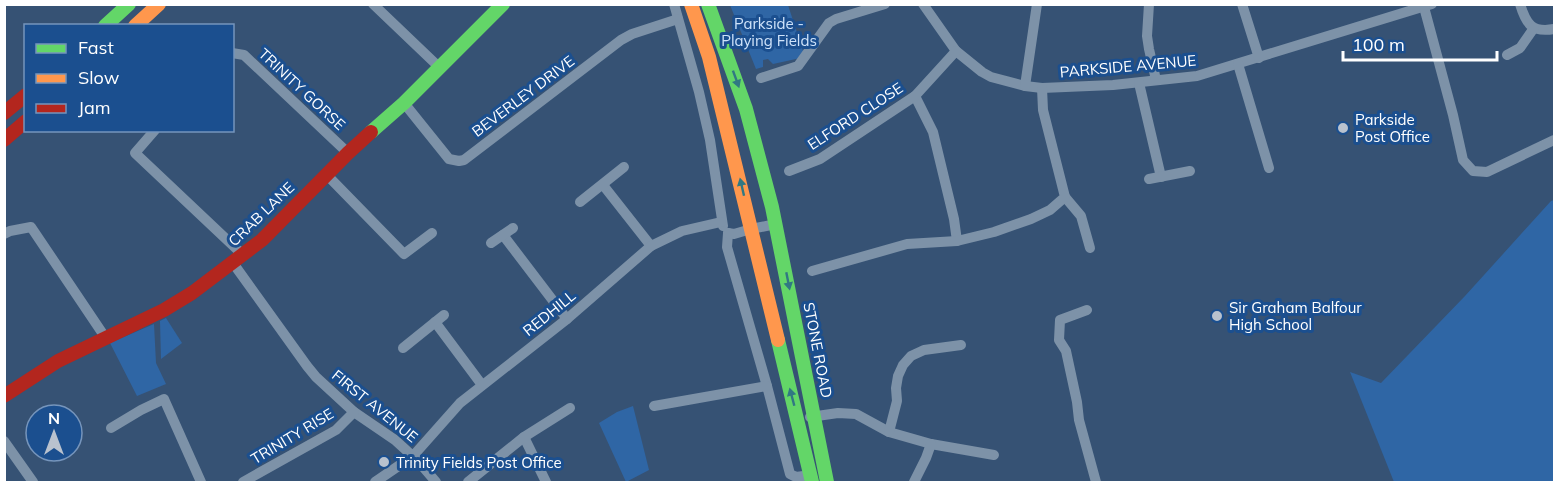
<svg xmlns="http://www.w3.org/2000/svg" width="1559" height="487" font-family="Mulish,sans-serif">
  <style>
    .green { fill: #2f66a5 }
    .lines { fill: none; stroke-linecap: round; stroke-linejoin: round }
    .street { stroke: #7d92a8; stroke-width: 10 }
    .fast { stroke: #63d668; stroke-width: 14 }
    .slow { stroke: #ff974d; stroke-width: 14 }
    .jam { stroke: #b3261e; stroke-width: 14 }
    .oneway { fill: #317883 }
    .poi-dot { fill: #b9c2ce; stroke: #1b4f8f; stroke-width: 2 }
    .labels { text-anchor: middle; dominant-baseline: central; stroke-width: 6; stroke-linejoin: round; paint-order: stroke }
    .park-label { font-size: 15px; fill: #cfe3fa; stroke: #1b4f8f }
    .street-label { font-size: 15px; fill: #fff; stroke: #1b4f8f }
    .poi-label { font-size: 15px; fill: #fff; stroke: #1b4f8f; text-anchor: start }
  </style>
  <rect width="100%" height="100%" fill="#365274"/>
  <!-- green -->
  <g class="green">
    <polygon points="730,5 788,5 805,57 773,64 768,59 763,60 763,67 756,69"/>
    <polygon points="1554,200 1554,482 1394,482 1350,372 1381,383 1465,296 1551,201"/>
    <polygon points="166,318 182,343 161,359 160,321"/>
    <polygon points="154,324 156,363 166,384 137,396 110,343"/>
    <polygon points="633,406 649,470 626,482 599,423 617,412"/>
  </g>
  <g class="lines">
    <!-- street -->
    <g class="street">
      <polyline points="373,4 440,68"/>
      <polyline points="674,4 699,92 710,140 723,226"/>
      <polyline points="923,4 956,51 982,72 991,77 1025,86 1042,88 1113,85 1197,76 1432,4"/>
      <polyline points="1149,4 1147,36 1149,49 1156,80"/>
      <polyline points="1242,4 1259,58"/>
      <path d="M1520 4C1526 24 1532 33 1554 29"/>
      <polyline points="1424,7 1453,115 1463,160 1473,171 1487,172 1554,140"/>
      <polyline points="232,53 244,55 348,153"/>
      <polyline points="1507,55 1520,48 1534,28"/>
      <polyline points="1238,64 1269,168"/>
      <polyline points="761,78 798,66 829,23 836,19 885,4"/>
      <polyline points="1139,83 1161,177"/>
      <polyline points="1025,86 1037,4"/>
      <polyline points="915,96 933,132 954,219 957,241"/>
      <polyline points="404,103 449,159 459,161 464,160 621,40 632,34 678,19"/>
      <polyline points="155,130 135,153 243,255"/>
      <polyline points="789,171 820,159 915,96 956,51"/>
      <polyline points="326,174 404,254 432,233"/>
      <polyline points="1149,179 1190,171"/>
      <polyline points="603,185 651,246"/>
      <polyline points="1065,197 1081,216 1090,248"/>
      <polyline points="580,202 624,167"/>
      <polyline points="728,233 727,247 767,386 790,474 796,477 811,475"/>
      <polyline points="728,233 734,234 751,229 776,224"/>
      <polyline points="4,234 10,231 31,227 105,337"/>
      <polyline points="503,235 567,319"/>
      <polyline points="491,243 513,228"/>
      <polyline points="233,263 307,366 316,377 354,412 395,440 418,461 436,482"/>
      <polyline points="812,271 907,244 957,241 994,232 1031,219 1050,210 1065,197 1043,110 1042,88"/>
      <polyline points="1087,310 1060,320 1059,340 1066,351 1077,402 1079,420 1096,482"/>
      <polyline points="435,322 482,385"/>
      <polyline points="403,348 444,315"/>
      <polyline points="654,406 767,386"/>
      <polyline points="810,417 838,413 856,414 889,432 931,444 994,455"/>
      <polyline points="111,428 141,410 164,399 201,482"/>
      <polyline points="889,432 897,401 896,388 898,376 903,365 911,356 924,350 961,345"/>
      <polyline points="524,437 546,482"/>
      <polyline points="4,441 33,482"/>
      <polyline points="243,482 336,430 354,412"/>
      <polyline points="375,482 413,456 460,403 567,319 651,246 682,231 721,222"/>
      <polyline points="468,482 524,437 570,408"/>
      <polyline points="914,482 926,458 931,444"/>
    </g>
    <!-- fast -->
    <g class="fast">
      <polyline points="708,4 746,109 772,207 827,482"/>
      <polyline points="105,26 129,4"/>
      <polyline points="371,132 404,103 503,4"/>
      <polyline points="778,340 812,482"/>
    </g>
    <!-- slow -->
    <g class="slow">
      <polyline points="691,4 709,57 778,340"/>
      <polyline points="135,26 159,4"/>
    </g>
    <!-- jam -->
    <g class="jam">
      <polyline points="4,113 26,95"/>
      <polyline points="4,140 26,121"/>
      <polyline points="4,396 58,361 164,310 192,293 262,240 348,153 371,132"/>
    </g>
  </g>
  <!-- one-way arrows -->
  <defs><path id="oneway-solid" d="M-6-.8H1V-3.2L6.5 0L1 3.2V.8H-6Z" transform="scale(1.5)"/></defs>
  <g class="oneway">
    <use href="#oneway-solid" transform="translate(736 79) rotate(70)"/>
    <use href="#oneway-solid" transform="translate(742 187) rotate(-103)"/>
    <use href="#oneway-solid" transform="translate(788 281) rotate(79)"/>
    <use href="#oneway-solid" transform="translate(792 397) rotate(-105)"/>
  </g>
  <!-- markers -->
  <g class="poi-dot">
    <circle cx="1343" cy="128" r="6"/>
    <circle cx="1217" cy="316" r="6"/>
    <circle cx="384" cy="462" r="6"/>
  </g>
  <g class="labels">
    <!-- park labels -->
    <g class="park-label">
      <text x="769" y="23">Parkside -<tspan x="769" dy="17">Playing Fields</tspan></text>
    </g>
    <!-- street labels -->
    <g class="street-label">
      <text transform="translate(1128 66) rotate(-5)">PARKSIDE AVENUE</text>
      <text transform="translate(302 89) rotate(43)">TRINITY GORSE</text>
      <text transform="translate(523 96) rotate(-37)">BEVERLEY DRIVE</text>
      <text transform="translate(855 116) rotate(-33)">ELFORD CLOSE</text>
      <text transform="translate(261 214) rotate(-44)">CRAB LANE</text>
      <text transform="translate(549 313) rotate(-39)">REDHILL</text>
      <text transform="translate(818 350) rotate(79)">STONE ROAD</text>
      <text transform="translate(375 406) rotate(39)">FIRST AVENUE</text>
      <text transform="translate(292 436) rotate(-31)">TRINITY RISE</text>
    </g>
    <!-- poi labels -->
    <g class="poi-label">
      <text x="1355" y="119">Parkside<tspan x="1355" dy="17">Post Office</tspan></text>
      <text x="1229" y="307">Sir Graham Balfour<tspan x="1229" dy="17">High School</tspan></text>
      <text x="396" y="462">Trinity Fields Post Office</text>
    </g>
  </g>
  <!-- border -->
  <rect width="1559" height="487" fill="none" stroke="#ffffff" stroke-width="12"/>
  <!-- legend -->
  <rect x="24" y="24" width="210" height="108" fill="#1b4f8f" stroke="#7695bc" stroke-width="1.5"/>
  <rect x="36" y="44" width="30" height="9" fill="#63d668" stroke="#7695bc" stroke-width="1.5"/>
  <text x="78" y="54" font-size="18" fill="#ffffff">Fast</text>
  <rect x="36" y="74" width="30" height="9" fill="#ff974d" stroke="#7695bc" stroke-width="1.5"/>
  <text x="78" y="84" font-size="18" fill="#ffffff">Slow</text>
  <rect x="36" y="104" width="30" height="9" fill="#b3261e" stroke="#7695bc" stroke-width="1.5"/>
  <text x="78" y="114" font-size="18" fill="#ffffff">Jam</text>
  <!-- north arrow -->
  <g transform="translate(54 433)"><circle r="28" fill="#1b4f8f" stroke="#7695bc" stroke-width="1.5"/>
  <path d="M0-4.5L10 22L0 15L-10 22Z" fill="#b9c2ce"/>
  <text y="-9" font-size="16" font-weight="bold" text-anchor="middle" fill="#ffffff">N</text>
  </g>
  <!-- scale -->
  <path d="M1343 51v9h154v-9" fill="none" stroke="#ffffff" stroke-width="3"/>
  <text x="1352" y="51" font-size="18" fill="#ffffff" stroke="#1b4f8f" stroke-width="4.5" paint-order="stroke">100 m</text>
</svg>
